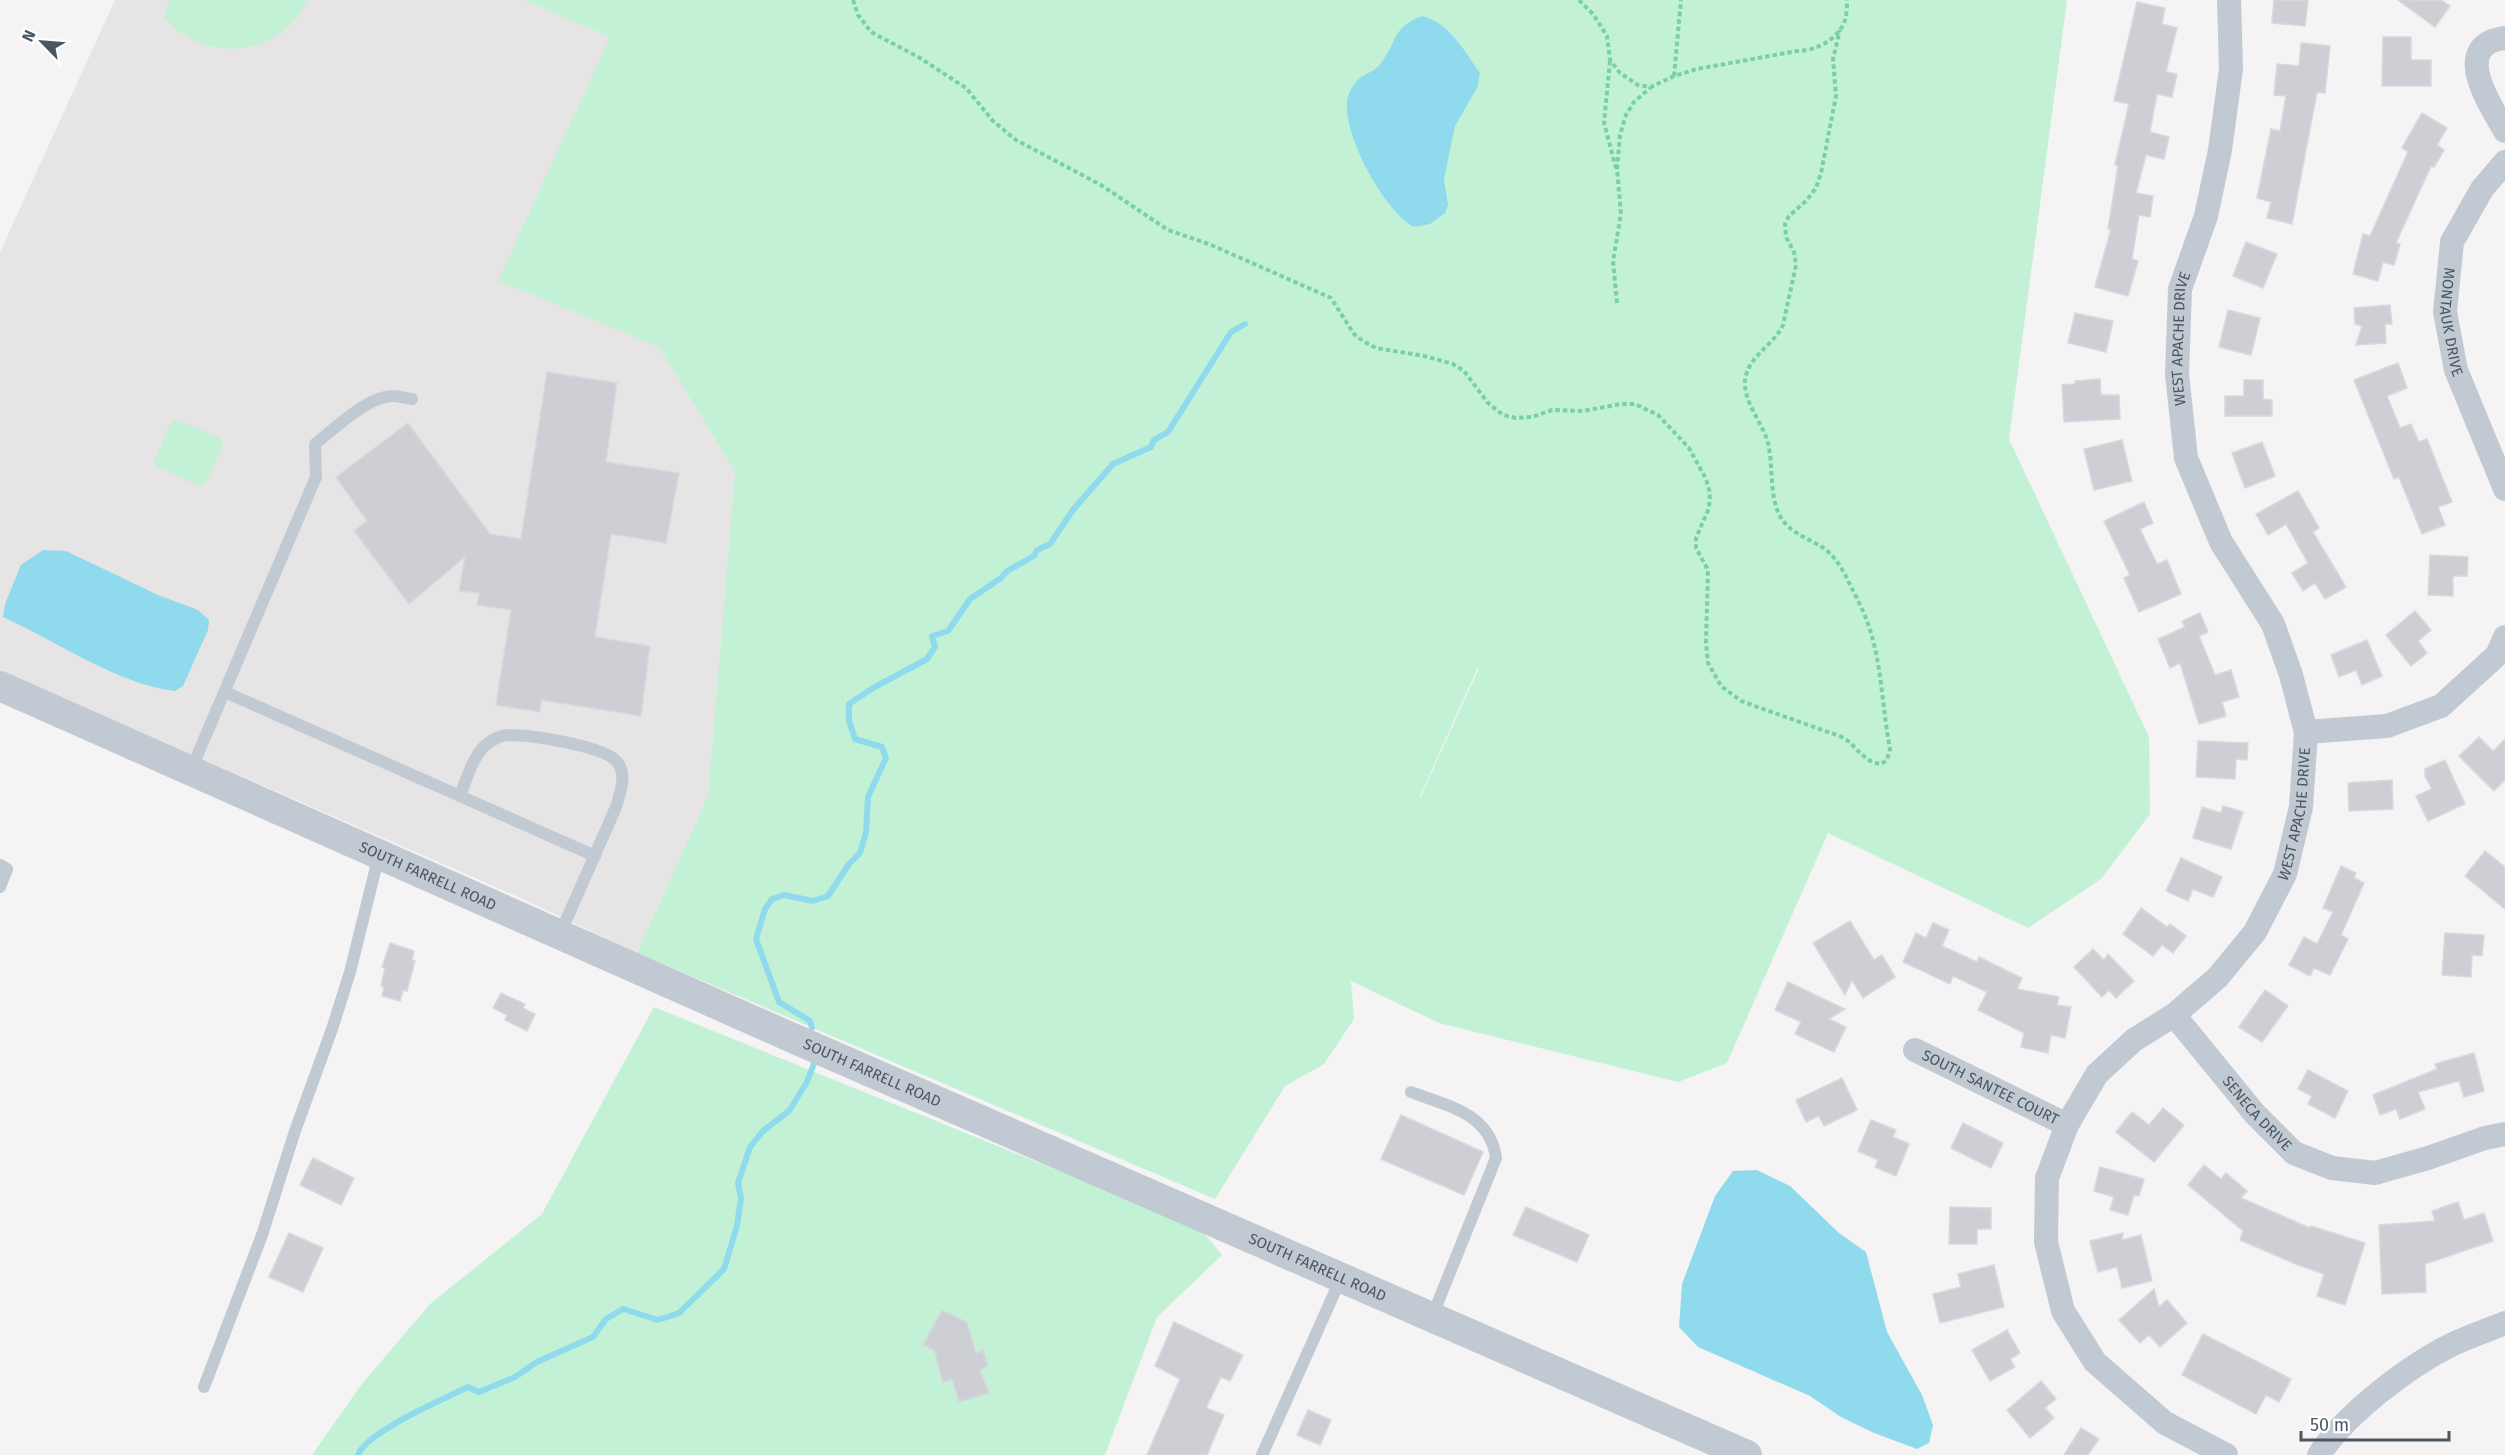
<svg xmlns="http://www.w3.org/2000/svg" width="2505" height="1455" font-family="'Fira Sans',sans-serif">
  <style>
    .education { fill: #e6e4e5 }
    .green { fill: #c3f1d5; fill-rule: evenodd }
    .water { fill: #90daee }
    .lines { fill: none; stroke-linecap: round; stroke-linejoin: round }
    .stream { stroke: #90daee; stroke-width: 6 }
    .building { fill: #cdcfd5; stroke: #d7d9de; stroke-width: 1.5 }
    .path { stroke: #7ad0a6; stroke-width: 4; stroke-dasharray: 4.5 3; stroke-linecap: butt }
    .service { stroke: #c1cad2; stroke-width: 12 }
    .minor { stroke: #c1cad2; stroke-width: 24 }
    .tertiary { stroke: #c1cad2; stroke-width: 30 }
    .labels { text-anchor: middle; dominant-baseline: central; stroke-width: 6; stroke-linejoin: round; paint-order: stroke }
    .street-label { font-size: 15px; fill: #4a5661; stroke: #fff }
  </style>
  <rect width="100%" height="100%" fill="#f5f3f3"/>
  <!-- education -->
  <polygon class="education" points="115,0 523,0 610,37 499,281 659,347 735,472 708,796 637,953 521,898 0,671 0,252"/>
  <!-- green -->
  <g class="green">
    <path d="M170 0H307C282 58 201 65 164 16Z"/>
    <path d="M523 0H2067L2009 439 2149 737 2150 814 2101 879 2028 928 1828 833 1727 1063 1678 1082 1439 1023 1351 981 1354 1019 1324 1064 1285 1086 1215 1199 637 953 708 796 735 472 659 347 498 281 610 37ZM1478 667 1479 668 1420 798H1419Z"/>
    <polygon points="177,420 221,438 223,445 205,484 199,486 156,466 154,461 171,422"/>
    <polygon points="654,1007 1200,1228 1222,1255 1157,1317 1105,1455 312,1455 361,1385 430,1304 542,1214"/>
  </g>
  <!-- water -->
  <g class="water">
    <path d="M1422 16C1449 22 1465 52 1480 73L1478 86 1455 126 1444 179 1448 205 1445 213 1430 224 1414 227C1385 213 1339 129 1348 97 1356 71 1372 77 1382 62 1398 39 1393 27 1422 16Z"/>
    <path d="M43 550 66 551 158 595 198 610 209 620 208 630 183 686 175 691C116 684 57 641 3 617L5 604 21 565Z"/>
    <polygon points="1757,1170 1790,1186 1839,1233 1866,1252 1887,1332 1922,1395 1933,1425 1929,1443 1917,1449 1874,1433 1841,1417 1810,1396 1698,1347 1679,1327 1682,1284 1715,1196 1733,1171"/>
  </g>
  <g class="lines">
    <!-- stream -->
    <g class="stream">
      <polyline points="812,1028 810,1021 779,1002 756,939 765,909 772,899 784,895 813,901 828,896 849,864 860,853 866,832 868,797 886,758 882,747 855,739 849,721 849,704 873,688 927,659 935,647 932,636 948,631 970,599 1001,578 1007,571 1034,556 1037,550 1050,544 1073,510 1113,464 1151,447 1154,440 1168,432 1231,332 1245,324"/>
      <path d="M358 1455C366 1432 444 1399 468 1387L479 1392 515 1377 537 1362 593 1337 606 1319 623 1309 658 1320 679 1313 724 1269 737 1226 741 1198 738 1183 750 1147 763 1131 789 1111 807 1082 816 1058"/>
    </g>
  </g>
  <!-- building -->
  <g class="building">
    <polygon points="2274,0 2308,0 2305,26 2272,23"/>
    <polygon points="2398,0 2441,0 2450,6 2435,27"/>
    <polygon points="2137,2 2165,8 2162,24 2177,28 2166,72 2177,74 2172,97 2157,94 2150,132 2169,137 2164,159 2146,155 2136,193 2153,196 2150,217 2139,215 2132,259 2138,261 2128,296 2095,287 2111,229 2108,229 2118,166 2115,165 2129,104 2114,101"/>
    <polygon points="2383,37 2411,37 2411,60 2431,60 2431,86 2382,86"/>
    <polygon points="2301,43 2330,46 2325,93 2317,92 2292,224 2267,218 2271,202 2257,198 2271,129 2280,131 2286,96 2274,95 2277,64 2299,66"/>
    <polygon points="2422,113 2447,128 2437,145 2444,150 2434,167 2431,166 2396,243 2400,244 2394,265 2383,262 2378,281 2353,274 2363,234 2370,236 2408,152 2402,148"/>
    <polygon points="2246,242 2277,254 2263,288 2233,276"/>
    <polygon points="2390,305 2392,324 2385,324 2386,343 2356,345 2362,326 2355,324 2354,308"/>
    <polygon points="2228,310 2260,318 2251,355 2219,347"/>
    <polygon points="2075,313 2113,321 2106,352 2068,343"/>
    <polygon points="2398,363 2407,388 2387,396 2400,428 2411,424 2419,442 2427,439 2452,502 2438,507 2445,525 2422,534 2399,477 2394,479 2354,380"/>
    <polygon points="547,372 617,383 606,462 679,473 666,543 611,534 595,637 650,646 641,716 541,700 540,712 496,705 511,610 477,605 479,593 459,591 465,557 409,604 354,531 367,521 336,477 408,423 490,534 521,539"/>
    <polygon points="2100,379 2101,395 2119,395 2120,419 2064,422 2062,385 2075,384 2075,381"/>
    <polygon points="2244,380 2263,380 2263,399 2272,400 2272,416 2225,416 2225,396 2244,396"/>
    <polygon points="2122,440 2132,481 2094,490 2084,449"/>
    <polygon points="2262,442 2275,476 2245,488 2232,453"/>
    <polygon points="2298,491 2319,528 2313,532 2346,587 2325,599 2315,583 2303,591 2292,573 2308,563 2286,524 2268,535 2256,514"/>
    <polygon points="2144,502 2153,523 2140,529 2157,564 2167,560 2181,594 2139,612 2124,578 2130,575 2104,521"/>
    <polygon points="2430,555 2468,557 2467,576 2453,576 2453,596 2428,595"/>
    <polygon points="2415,611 2431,630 2418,641 2427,653 2411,666 2386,635"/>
    <polygon points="2200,613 2208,632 2199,636 2215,675 2231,670 2239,697 2222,702 2226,716 2199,724 2180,663 2170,668 2158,639 2185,627 2182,621"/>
    <polygon points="2367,640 2382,676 2362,685 2356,670 2339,677 2331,655"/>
    <polygon points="2479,737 2493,751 2505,739 2505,780 2494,791 2459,756"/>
    <polygon points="2198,741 2248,743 2247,760 2236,759 2235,779 2196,777"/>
    <polygon points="2445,760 2465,804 2428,821 2416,796 2432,789 2425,776 2425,769"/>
    <polygon points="2392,780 2393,809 2349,811 2348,783"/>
    <polygon points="2223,806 2243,812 2231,849 2193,838 2202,807 2221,813"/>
    <polygon points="2485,851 2505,867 2505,909 2465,876"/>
    <polygon points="2181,858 2222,877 2213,897 2193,889 2188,901 2166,891"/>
    <polygon points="2341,866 2356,873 2354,878 2364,883 2341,935 2348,939 2330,975 2314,968 2310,976 2289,965 2304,937 2317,944 2333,912 2323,908"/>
    <polygon points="2141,908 2167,927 2170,924 2186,936 2173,953 2162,945 2153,956 2123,934"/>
    <polygon points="1850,921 1874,960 1882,955 1895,977 1863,998 1852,980 1845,995 1813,943"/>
    <polygon points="1933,923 1949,930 1942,946 1977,962 1979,957 2022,978 2017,989 2059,997 2057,1005 2071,1007 2065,1038 2051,1035 2048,1053 2021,1047 2024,1033 1978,1010 1987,992 1953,976 1950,984 1903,962 1916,933 1926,938"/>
    <polygon points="2445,933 2484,935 2482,956 2472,955 2471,977 2442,975"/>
    <polygon points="390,943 414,951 412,960 415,961 407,991 403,990 400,1001 382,996 384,987 381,986 385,968 382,967"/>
    <polygon points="2093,949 2104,960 2108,954 2134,981 2116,998 2109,990 2102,997 2074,967"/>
    <polygon points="1788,982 1845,1009 1829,1019 1846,1027 1834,1052 1795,1034 1801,1022 1775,1010"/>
    <polygon points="2265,990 2288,1006 2262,1042 2239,1027"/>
    <polygon points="501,993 525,1004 523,1008 535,1014 527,1031 505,1020 507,1015 493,1008"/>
    <polygon points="2474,1053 2484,1091 2464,1097 2459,1081 2418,1092 2425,1109 2400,1119 2396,1109 2380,1115 2373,1095 2437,1069 2435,1064"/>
    <polygon points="2308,1070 2348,1091 2335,1118 2308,1104 2312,1096 2298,1089"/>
    <polygon points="1842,1078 1857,1110 1824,1126 1819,1116 1806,1122 1796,1100"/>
    <polygon points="2163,1108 2184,1125 2154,1162 2116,1132 2132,1112 2149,1125"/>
    <polygon points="1401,1115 1483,1152 1464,1195 1381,1159"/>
    <polygon points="1871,1120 1896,1130 1893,1137 1909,1144 1896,1176 1875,1167 1878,1160 1858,1151"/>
    <polygon points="1963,1123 2003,1143 1991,1168 1951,1148"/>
    <polygon points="313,1158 354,1178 341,1205 300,1185"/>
    <polygon points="2204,1165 2221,1179 2226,1173 2247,1191 2241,1198 2310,1228 2311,1226 2365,1243 2345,1305 2317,1296 2324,1274 2298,1265 2240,1240 2243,1231 2188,1185"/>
    <polygon points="2100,1167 2144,1179 2139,1196 2134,1195 2128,1215 2110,1210 2114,1197 2094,1191"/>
    <polygon points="2458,1202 2464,1220 2484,1213 2493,1241 2425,1264 2426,1292 2382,1294 2379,1225 2435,1221 2432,1211"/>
    <polygon points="1526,1207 1589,1235 1577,1262 1513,1235"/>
    <polygon points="1950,1207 1991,1208 1991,1229 1977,1229 1977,1244 1949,1244"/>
    <polygon points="289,1233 323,1248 303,1292 269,1277"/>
    <polygon points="2123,1233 2122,1240 2141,1235 2152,1281 2122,1288 2117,1267 2098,1272 2090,1241"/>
    <polygon points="1994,1265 2004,1307 1940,1323 1933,1294 1961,1287 1958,1274"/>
    <polygon points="2154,1289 2159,1307 2167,1300 2187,1323 2160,1347 2149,1335 2140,1343 2119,1320"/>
    <polygon points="942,1310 967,1322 976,1353 983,1350 988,1366 980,1370 989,1393 959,1402 952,1379 943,1383 934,1350 923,1345"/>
    <polygon points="1174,1322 1243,1355 1230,1381 1221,1377 1206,1408 1224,1415 1207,1455 1147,1455 1180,1379 1155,1366"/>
    <polygon points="2007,1330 2020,1353 2010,1359 2015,1367 1990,1381 1972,1350"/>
    <polygon points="2203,1334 2291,1379 2279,1402 2266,1395 2256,1414 2182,1375"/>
    <polygon points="2041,1381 2056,1399 2045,1408 2054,1418 2030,1438 2007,1410"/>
    <polygon points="1308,1410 1331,1420 1320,1445 1297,1435"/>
    <polygon points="2081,1428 2099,1439 2088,1455 2064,1455"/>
  </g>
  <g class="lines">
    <!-- path -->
    <g class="path">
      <path d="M853 0 858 15 871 32 920 58 966 88 993 121 1016 140 1101 185 1168 230 1209 244 1331 298 1354 334 1363 341 1376 348 1424 356 1453 364 1464 371 1488 403 1503 415 1516 418 1532 417 1552 410 1583 411 1621 404H1635L1658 415 1689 448 1706 479 1710 493 1709 508 1696 538V548L1708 570 1706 642 1708 663 1721 686 1741 701 1842 737C1857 745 1862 762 1881 764L1887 760 1890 749C1882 708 1882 663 1868 624 1863 610 1856 596 1849 583 1843 569 1834 555 1822 547 1809 539 1794 534 1784 522 1768 503 1774 468 1768 443 1763 423 1743 402 1745 380 1748 356 1774 345 1783 325L1796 265 1794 252 1786 237 1785 224 1789 216 1807 200 1816 188 1821 173 1836 96 1833 59 1840 30"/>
      <path d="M1579 0 1593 14 1607 36 1610 60 1620 73 1638 85 1651 87 1674 76 1697 69 1797 51C1816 51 1839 39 1845 20 1847 14 1847 6 1847 0"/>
      <polyline points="1610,61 1604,123 1616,168"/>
      <polyline points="1674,76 1681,0"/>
      <polyline points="1617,303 1613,261 1621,214 1617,169 1620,135 1626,115 1634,102 1650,88"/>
    </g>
    <!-- service -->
    <g class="service">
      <polyline points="225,692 460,796"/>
      <path d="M191 770 316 477 315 444C334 429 368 396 393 396 399 396 406 398 412 399"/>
      <polyline points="0,865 7,869 0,887"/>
      <path d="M560 934 616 807C620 793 627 776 618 763 607 746 530 735 509 735 504 735 496 738 491 741 474 751 467 778 460 796L595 856"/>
      <path d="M1411 1092C1447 1106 1490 1113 1496 1158L1432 1317"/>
      <polyline points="204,1387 262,1235 295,1131 332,1029 350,972 379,855"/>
      <polyline points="1262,1455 1341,1278"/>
    </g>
    <!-- minor -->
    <g class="minor">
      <path d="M2505 38C2449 45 2491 106 2505 131"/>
      <path id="s1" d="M2505 162 2482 189 2452 242 2445 312 2456 370 2505 489"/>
      <polyline points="2306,732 2387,726 2441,706 2497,655 2505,637"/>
      <path id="s2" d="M2174 1015 2255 1114 2294 1153 2332 1168 2375 1173 2428 1158 2485 1138 2505 1134"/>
      <path id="s3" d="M1915 1050 2067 1125"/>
      <path id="s4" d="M2226 1455 2165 1423 2095 1362 2063 1311 2046 1242 2047 1178 2067 1125 2097 1074 2134 1040 2174 1015 2218 977 2255 932 2285 874 2301 807 2306 732 2291 675 2273 624 2221 542 2186 458 2177 374 2180 289 2206 216 2220 150 2231 69 2229 0"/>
      <path d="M2319 1455C2345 1414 2410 1365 2453 1344 2470 1336 2488 1330 2505 1323"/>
    </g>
    <!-- tertiary -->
    <path class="tertiary" id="s5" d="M0 686 788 1036 1747 1455"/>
  </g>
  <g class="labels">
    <!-- street labels -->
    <g class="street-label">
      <text stroke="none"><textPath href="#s1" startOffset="177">MONTAUK DRIVE</textPath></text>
      <text stroke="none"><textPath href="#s4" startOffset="1317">WEST APACHE DRIVE</textPath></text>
      <text stroke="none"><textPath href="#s4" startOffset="813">WEST APACHE DRIVE</textPath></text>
      <text stroke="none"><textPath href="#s5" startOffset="468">SOUTH FARRELL ROAD</textPath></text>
      <text stroke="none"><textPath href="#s5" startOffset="954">SOUTH FARRELL ROAD</textPath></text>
      <text stroke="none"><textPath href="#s3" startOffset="84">SOUTH SANTEE COURT</textPath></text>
      <text stroke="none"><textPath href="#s2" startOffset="129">SENECA DRIVE</textPath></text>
      <text stroke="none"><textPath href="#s5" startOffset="1440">SOUTH FARRELL ROAD</textPath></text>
    </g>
  </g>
  <!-- north arrow -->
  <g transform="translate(42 42) rotate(295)" stroke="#ffffff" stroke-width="4.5" paint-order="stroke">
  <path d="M0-4.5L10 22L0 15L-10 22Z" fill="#4a5661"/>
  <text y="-9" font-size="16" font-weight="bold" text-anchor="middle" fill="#4a5661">N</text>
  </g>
  <!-- scale -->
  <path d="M2301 1431v9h148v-9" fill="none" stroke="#4a5661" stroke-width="3"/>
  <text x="2310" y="1431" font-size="18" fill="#4a5661" stroke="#ffffff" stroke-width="4.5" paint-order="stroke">50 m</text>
</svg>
